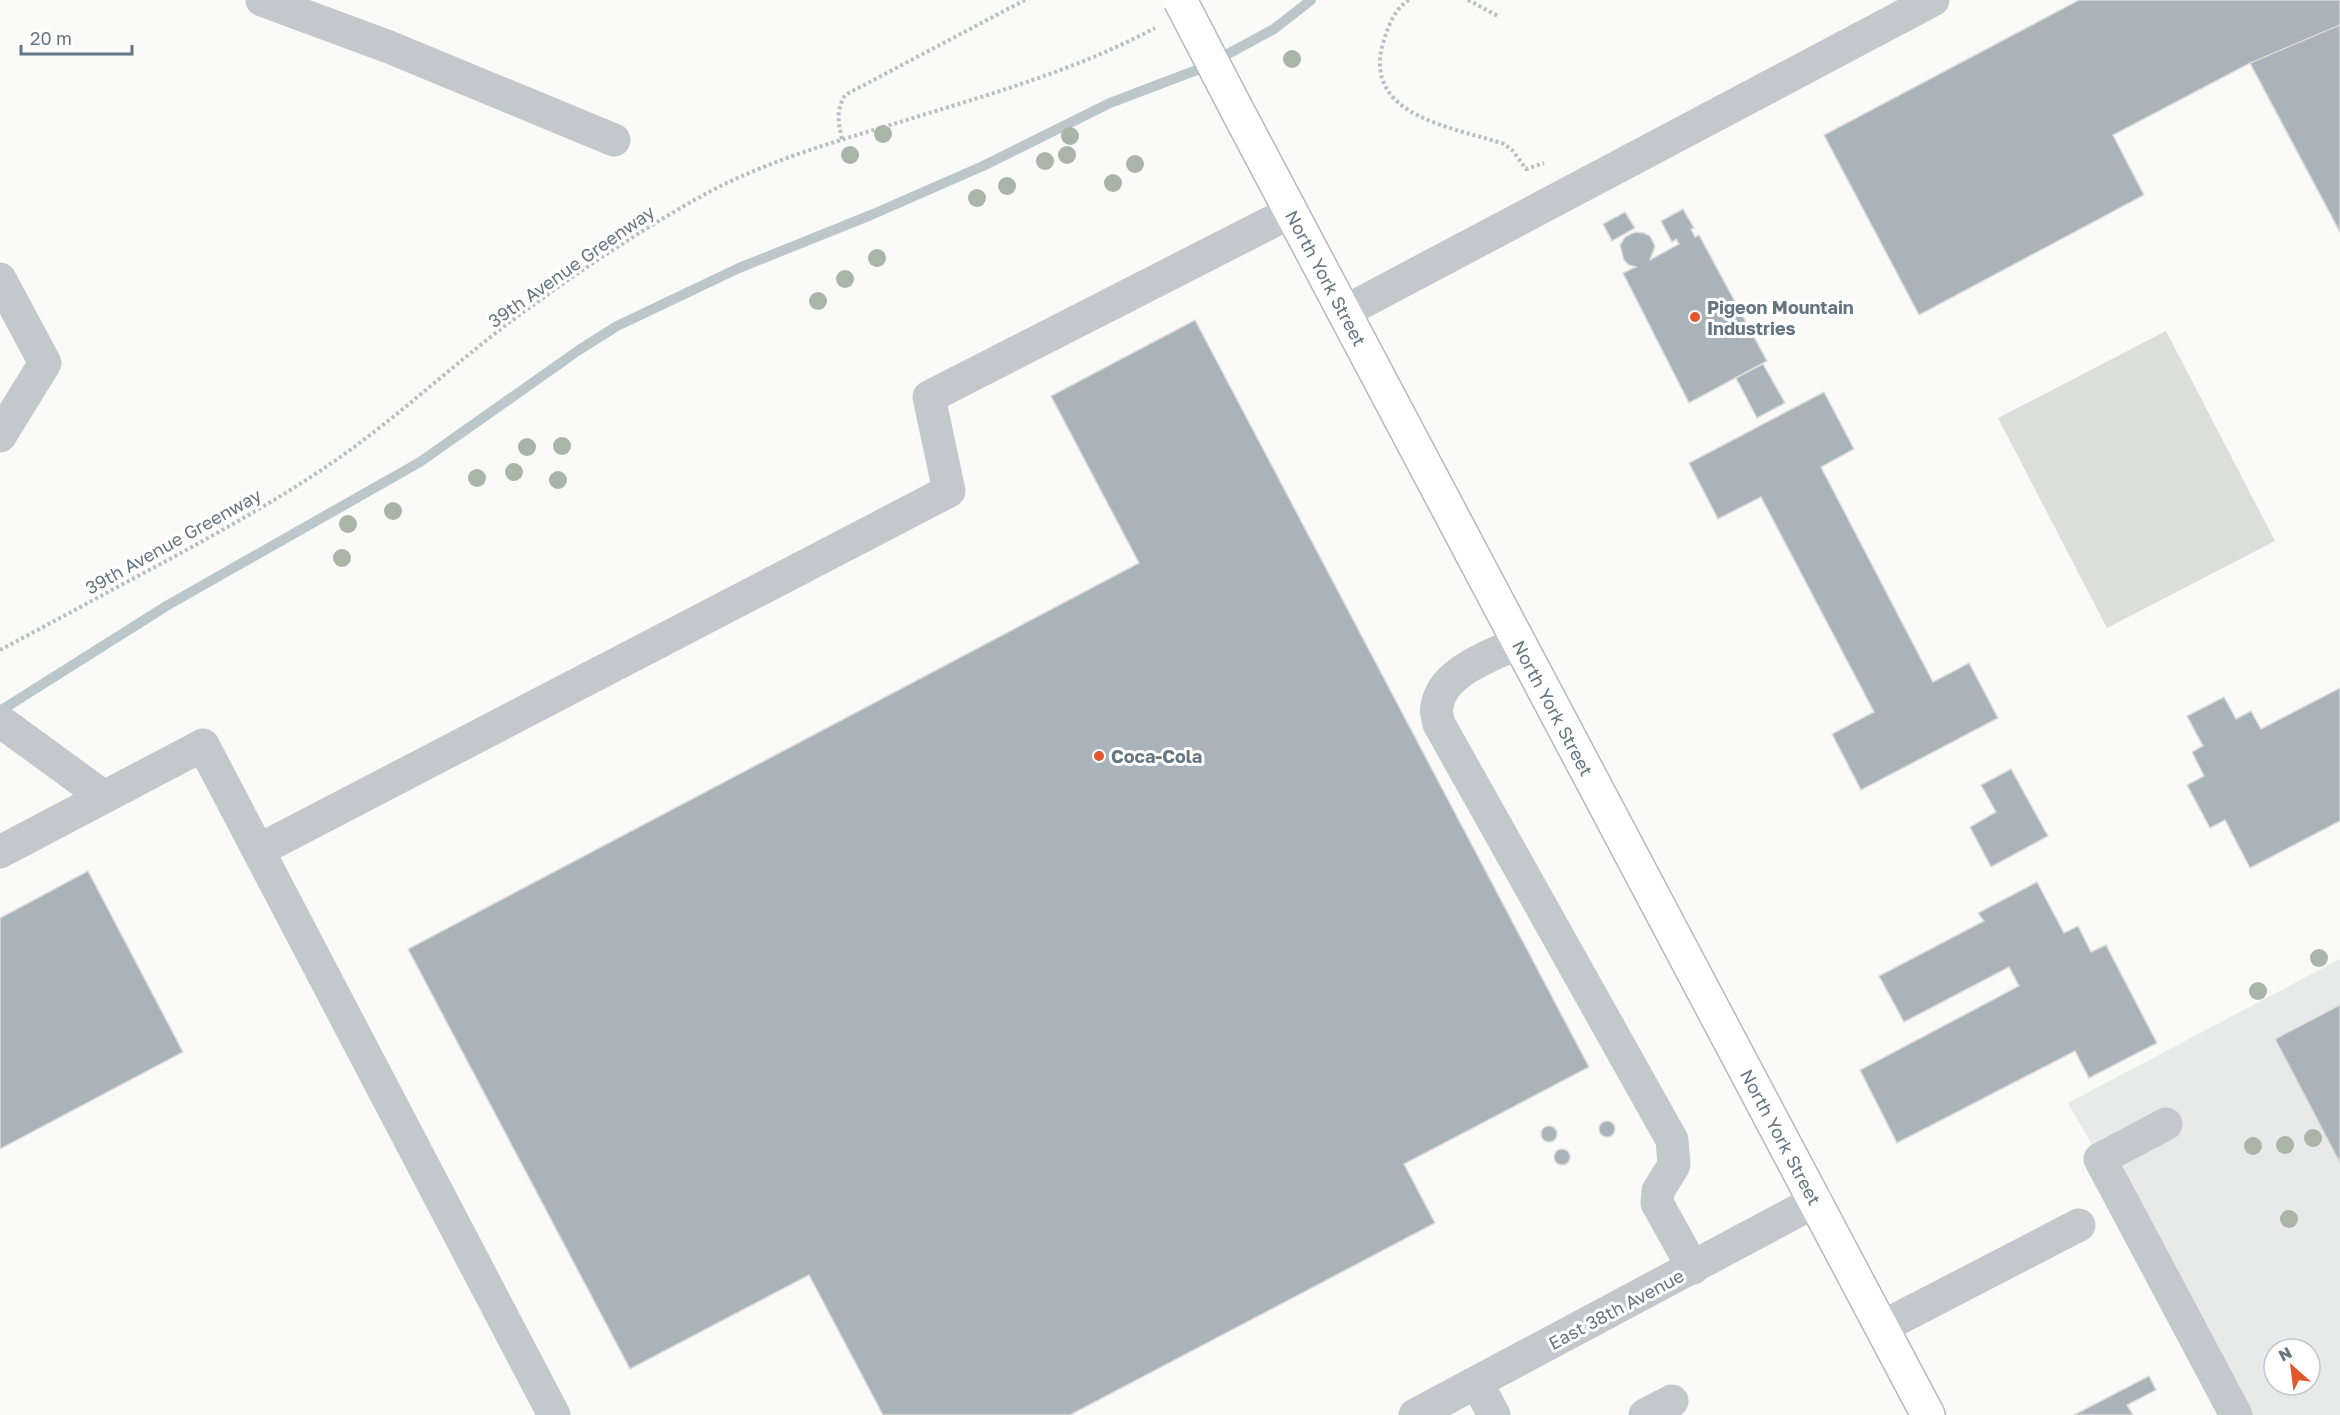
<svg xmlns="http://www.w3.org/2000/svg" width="2340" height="1415" font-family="'Golos Text',sans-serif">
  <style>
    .built { fill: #e8e9e9; fill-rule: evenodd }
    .green { fill: #dadfd7 }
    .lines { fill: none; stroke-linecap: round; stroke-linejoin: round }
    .stream { stroke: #bbc7cb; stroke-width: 10 }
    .building { fill: #aab3b9; stroke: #dcdcda; stroke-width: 1.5 }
    .major-casing { stroke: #b5babe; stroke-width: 36 }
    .path { stroke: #bbbfc2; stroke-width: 4; stroke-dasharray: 3 3; stroke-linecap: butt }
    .minor { stroke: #c3c8cc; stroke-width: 33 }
    .major { stroke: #fff; stroke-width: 33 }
    .major-bridge-casing { stroke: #b5babe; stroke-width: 36; stroke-linecap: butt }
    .major-bridge { stroke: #fff; stroke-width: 33 }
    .tree { fill: #aab4a7 }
    .poi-dot { fill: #e4572e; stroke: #fff; stroke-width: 2 }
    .labels { text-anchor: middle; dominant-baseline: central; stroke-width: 6; stroke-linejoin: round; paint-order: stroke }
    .street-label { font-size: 18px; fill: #657683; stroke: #fff }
    .poi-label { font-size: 18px; font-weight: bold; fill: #657683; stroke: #fff; text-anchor: start }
  </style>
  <rect width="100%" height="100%" fill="#fafaf8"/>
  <!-- built -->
  <path class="built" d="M2340 959V1415H2236L2100 1159 2068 1103ZM2274 1349H2310V1385H2274Z"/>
  <!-- green -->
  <polygon class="green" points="2166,331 2275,541 2107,628 1998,418"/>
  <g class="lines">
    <!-- stream -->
    <polyline class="stream" points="0,711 168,605 420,462 579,350 617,326 739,268 871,215 983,166 1110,103 1202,68 1274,29 1311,0"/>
  </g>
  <!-- building -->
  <g class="building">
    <polygon points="2079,0 2340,0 2340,232 2250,63 2113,135 2144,195 1919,315 1824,135"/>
    <polygon points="2340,25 2340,232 2250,63"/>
    <polygon points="1683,209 1694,228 1691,229 1695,237 1699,235 1767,361 1689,403 1623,273 1636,267 1629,265 1624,260 1620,245 1625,237 1635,232 1644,233 1650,236 1655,246 1650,260 1679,244 1676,239 1672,242 1661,221"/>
    <polygon points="1625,212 1635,228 1612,241 1603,224"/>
    <polygon points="1195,320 1589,1067 1404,1164 1435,1223 1070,1415 883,1415 809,1275 630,1369 408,949 1139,563 1051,396"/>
    <polygon points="1763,364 1785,403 1757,418 1736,378"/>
    <polygon points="1824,392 1854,449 1821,467 1933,682 1969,663 1998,718 1861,790 1832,734 1874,712 1761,497 1718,519 1689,463"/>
    <polygon points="2340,688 2340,821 2250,868 2225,820 2210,828 2187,785 2204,776 2192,752 2203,746 2187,716 2224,697 2236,719 2251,711 2261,729"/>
    <polygon points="2011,769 2048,836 1991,867 1970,827 1996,812 1981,785"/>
    <polygon points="88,871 183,1052 0,1149 0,918"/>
    <polygon points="2037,882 2064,933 2078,926 2091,952 2106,945 2157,1043 2089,1078 2075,1051 1897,1143 1860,1070 2019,986 2009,967 1904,1022 1879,976 1984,921 1978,913"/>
    <polygon points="2340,1005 2340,1163 2275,1039"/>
    <circle cx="1607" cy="1129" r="8"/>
    <circle cx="1549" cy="1134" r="8"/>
    <circle cx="1562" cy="1157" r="8"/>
    <polygon points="2149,1376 2156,1390 2127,1405 2133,1415 2074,1415"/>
  </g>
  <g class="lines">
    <!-- major casing -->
    <g class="major-casing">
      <polyline id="major" points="1236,108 1928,1415"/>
    </g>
    <!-- path -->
    <g class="path">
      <path d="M1409 0C1394 9 1388 27 1383 43 1362 117 1454 127 1504 144L1513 151 1526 169 1544 163"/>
      <polyline points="1468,0 1498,16"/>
      <path d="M842 139C838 121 836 111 845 95L1025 0"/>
      <path d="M0 650C57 620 113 589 170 559 230 526 290 493 346 453 400 414 449 369 502 328 567 279 635 233 707 193 767 161 834 142 900 122 987 95 1074 71 1155 28"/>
    </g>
    <!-- minor -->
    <g class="minor">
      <polyline points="262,0 389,47 614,140"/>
      <polyline points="0,279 45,363 0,436"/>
      <polyline points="1344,312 1933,0"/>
      <path d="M1519 642C1491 657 1443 670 1437 706 1435 712 1438 718 1439 724L1672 1140 1674 1165 1658 1191 1657 1203 1693 1268"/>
      <polyline points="0,721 104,797"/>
      <polyline points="259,850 949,491 929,397 1291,212"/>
      <polyline points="0,852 203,745 554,1415"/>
      <polyline points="2166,1124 2100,1159 2236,1415"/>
      <polyline points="1882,1327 2079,1225"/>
      <polyline points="1477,1383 1494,1415"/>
      <polyline points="1415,1415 1816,1201"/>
      <polyline points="1645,1415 1672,1401"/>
    </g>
    <!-- major -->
    <use href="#major" class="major"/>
    <!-- major-bridge casing -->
    <g class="major-bridge-casing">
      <polyline id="major-bridge" points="1180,0 1236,108"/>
    </g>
    <!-- major-bridge -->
    <use href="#major-bridge" class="major-bridge"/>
  </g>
  <!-- trees -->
  <g class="tree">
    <circle cx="1292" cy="59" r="9"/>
    <circle cx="883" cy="134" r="9"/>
    <circle cx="1070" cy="136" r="9"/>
    <circle cx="850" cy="155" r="9"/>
    <circle cx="1067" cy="155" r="9"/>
    <circle cx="1045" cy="161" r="9"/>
    <circle cx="1135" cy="164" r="9"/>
    <circle cx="1113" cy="183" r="9"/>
    <circle cx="1007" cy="186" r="9"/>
    <circle cx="977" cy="198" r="9"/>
    <circle cx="877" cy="258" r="9"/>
    <circle cx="845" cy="279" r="9"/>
    <circle cx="818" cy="301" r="9"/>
    <circle cx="562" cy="446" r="9"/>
    <circle cx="527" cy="447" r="9"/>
    <circle cx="514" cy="472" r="9"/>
    <circle cx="477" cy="478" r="9"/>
    <circle cx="558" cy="480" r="9"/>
    <circle cx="393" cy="511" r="9"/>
    <circle cx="348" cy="524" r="9"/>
    <circle cx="342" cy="558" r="9"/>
    <circle cx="2319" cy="958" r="9"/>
    <circle cx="2258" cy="991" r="9"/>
    <circle cx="2313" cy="1138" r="9"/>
    <circle cx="2285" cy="1145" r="9"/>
    <circle cx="2253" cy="1146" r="9"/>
    <circle cx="2289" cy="1219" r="9"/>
  </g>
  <!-- markers -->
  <g class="poi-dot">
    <circle cx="1695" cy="317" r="6"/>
    <circle cx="1099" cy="756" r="6"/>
  </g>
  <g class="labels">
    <!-- street labels -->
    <g class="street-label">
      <text transform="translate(571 266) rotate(-35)">39th Avenue Greenway</text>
      <text transform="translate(1326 278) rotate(62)">North York Street</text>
      <text transform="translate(173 541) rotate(-29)">39th Avenue Greenway</text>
      <text transform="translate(1553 708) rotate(62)">North York Street</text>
      <text transform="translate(1781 1137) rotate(62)">North York Street</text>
      <text transform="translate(1616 1309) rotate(-28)">East 38th Avenue</text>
    </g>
    <!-- poi labels -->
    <g class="poi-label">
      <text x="1707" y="307">Pigeon Mountain<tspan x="1707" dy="21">Industries</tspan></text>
      <text x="1111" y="756">Coca-Cola</text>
    </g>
  </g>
  <!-- north arrow -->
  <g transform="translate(2292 1367) rotate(332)"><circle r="28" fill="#ffffff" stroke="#c1c8cd" stroke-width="1.5"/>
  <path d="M0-4.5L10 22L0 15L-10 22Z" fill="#e4572e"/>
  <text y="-9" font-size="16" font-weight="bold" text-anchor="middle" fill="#657683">N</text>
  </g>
  <!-- scale -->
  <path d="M21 45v9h111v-9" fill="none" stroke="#657683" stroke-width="3"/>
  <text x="30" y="45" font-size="18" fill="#657683" stroke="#ffffff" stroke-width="4.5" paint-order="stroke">20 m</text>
</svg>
